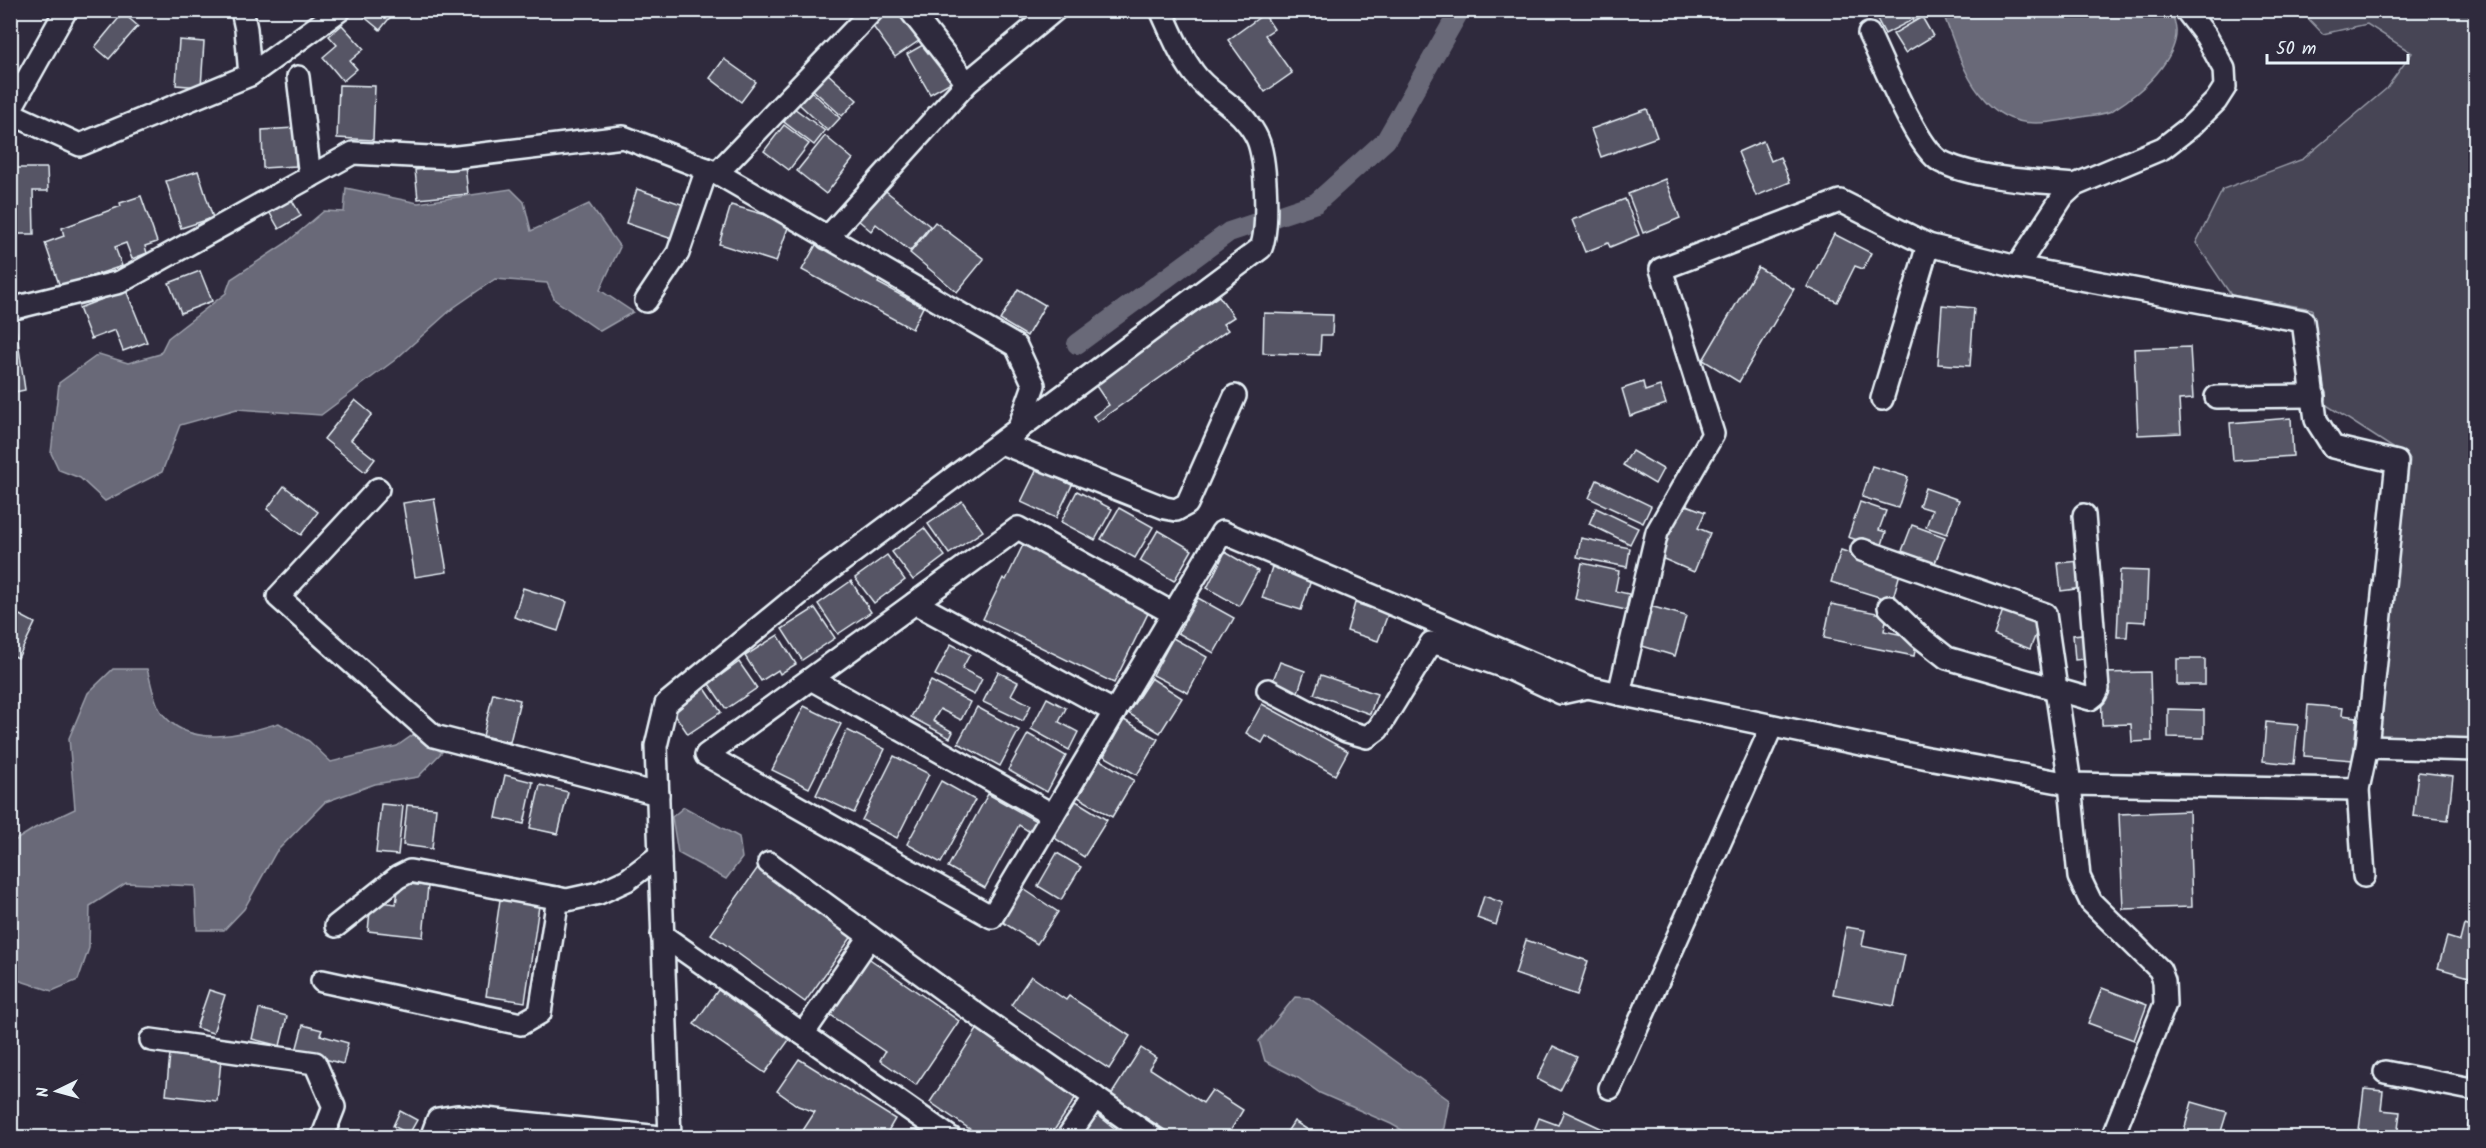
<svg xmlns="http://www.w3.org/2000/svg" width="2486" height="1148" font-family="Kalam,sans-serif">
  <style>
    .green { fill: #464455; stroke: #979aa6; stroke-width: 1.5 }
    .water { fill: #696978; stroke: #9c9fab; stroke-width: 1.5 }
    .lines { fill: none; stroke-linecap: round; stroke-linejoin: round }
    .canal { stroke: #696978; stroke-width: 20 }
    .building { fill: #575565; stroke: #e8f1f8; stroke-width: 1.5 }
    .minor-casing { stroke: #e8f1f8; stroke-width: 26 }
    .minor { stroke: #2f2a3d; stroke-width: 21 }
  </style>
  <rect width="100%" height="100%" fill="#2f2a3d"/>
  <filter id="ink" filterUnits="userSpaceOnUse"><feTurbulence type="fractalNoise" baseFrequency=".0167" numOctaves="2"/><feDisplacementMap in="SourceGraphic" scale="12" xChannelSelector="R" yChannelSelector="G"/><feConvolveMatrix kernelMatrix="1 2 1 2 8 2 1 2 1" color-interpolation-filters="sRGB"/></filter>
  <g filter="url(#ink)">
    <!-- green -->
    <polygon class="green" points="2301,11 2475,11 2475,738 2377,737 2410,459 2325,404 2312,309 2231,295 2196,243 2223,189 2303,159 2386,89 2412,53 2367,24 2323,34"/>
    <!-- water -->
    <g class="water">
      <path d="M1942 11H2169C2195 46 2142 93 2113 110 2105 115 2092 115 2082 117 2046 123 2013 132 1985 100 1963 77 1954 40 1942 11Z"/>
      <polygon points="346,188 418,203 511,189 524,202 531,231 589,204 620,247 600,290 633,312 600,331 555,300 547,283 495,279 453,308 395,360 321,415 237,409 180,425 162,472 105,501 80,478 59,470 51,453 59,383 99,354 128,363 160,354 168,338 226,293 231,279 286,243 324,211 344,212"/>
      <path d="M113 669H147C151 682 154 703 162 713 190 750 242 734 279 723L309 741 331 762 397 746 413 735 442 752 418 777 375 784 325 802 276 852 244 909 224 930H197L195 886 126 883 90 906 89 948 78 980 52 991 11 978V843L35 828 75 809 69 738 88 693Z"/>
      <polygon points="684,807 739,837 742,858 726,879 678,853 672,817"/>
      <polygon points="1295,997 1309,998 1449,1100 1444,1128 1437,1137 1414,1137 1391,1124 1320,1093 1298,1078 1265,1061 1259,1041"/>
    </g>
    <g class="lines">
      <!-- canal -->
      <polyline class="canal" points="1077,344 1229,232 1316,203 1386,140 1460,10"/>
    </g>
    <!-- building -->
    <g class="building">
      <polygon points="181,10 203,10 201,17"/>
      <polygon points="356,10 396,10 380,30"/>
      <polygon points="883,10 904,10 923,38 895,57 869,21"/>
      <polygon points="1880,10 1920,10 1922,15 1885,34 1874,13"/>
      <polygon points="123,13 138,26 109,59 95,47"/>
      <polygon points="1264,14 1274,29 1265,35 1292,73 1265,92 1228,40"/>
      <polygon points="1922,17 1933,36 1905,53 1893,34"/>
      <polygon points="342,25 364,49 350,61 357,69 343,81 323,57 337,45 329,36"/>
      <polygon points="179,40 204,42 201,87 176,85"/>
      <polygon points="928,42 951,82 930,94 907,54"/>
      <polygon points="724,59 756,82 741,102 710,78"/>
      <polygon points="827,73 857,100 842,116 812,89"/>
      <polygon points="339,85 375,86 373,140 337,138"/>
      <polygon points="811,91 840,118 828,131 799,104"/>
      <polygon points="794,108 825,131 814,145 784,122"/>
      <polygon points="1647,109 1657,137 1601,157 1591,129"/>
      <polygon points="784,125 809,144 789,170 764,151"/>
      <polygon points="294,128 296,166 263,168 262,130"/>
      <polygon points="825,136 853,159 826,194 797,171"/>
      <polygon points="1763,141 1771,161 1780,157 1790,182 1756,196 1738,152"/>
      <polygon points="465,165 468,194 418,199 415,170"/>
      <polygon points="10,168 47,168 48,191 33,191 34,234 10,234"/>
      <polygon points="198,171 213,218 181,228 166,181"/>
      <polygon points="1665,179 1680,218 1643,233 1628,194"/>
      <polygon points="882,188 930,226 910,251 876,224 871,231 858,220"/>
      <polygon points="637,189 687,206 675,240 626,223"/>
      <polygon points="289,195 301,216 279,229 267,208"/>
      <polygon points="141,196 157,242 145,246 147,253 132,259 126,243 115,247 122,266 60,287 45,243 64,236 62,228 121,206 120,203"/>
      <polygon points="1625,199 1639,235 1610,247 1608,243 1585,252 1572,220"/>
      <polygon points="731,205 790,222 776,262 719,244"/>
      <polygon points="935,222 984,259 957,292 910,253"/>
      <polygon points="1834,234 1871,253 1863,269 1855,266 1837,302 1807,287"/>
      <polygon points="817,243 881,277 878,283 923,307 912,329 802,270"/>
      <polygon points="1758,267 1794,289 1739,382 1703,360"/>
      <polygon points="200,271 212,301 181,313 169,283"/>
      <polygon points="1018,289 1045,305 1027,336 1000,320"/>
      <polygon points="126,290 147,342 123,351 115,330 91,339 79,308"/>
      <polygon points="1219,296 1234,317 1223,324 1228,330 1097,422 1093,416 1109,405 1094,383"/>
      <polygon points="1942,305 1974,308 1970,366 1938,364"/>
      <polygon points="1264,313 1333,315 1332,335 1321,335 1320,355 1263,353"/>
      <polygon points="15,321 25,390 10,393 10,322"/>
      <polygon points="2190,347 2193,399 2179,400 2181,433 2138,435 2134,349"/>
      <polygon points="1643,382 1645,391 1660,386 1666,404 1630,416 1622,389"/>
      <polygon points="355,400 372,414 351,440 375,459 365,472 324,439"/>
      <polygon points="2291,418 2293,456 2233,460 2230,423"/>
      <polygon points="1632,451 1663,469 1655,484 1623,465"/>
      <polygon points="1872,466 1908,477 1898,508 1862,497"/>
      <polygon points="1037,469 1072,485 1056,518 1021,502"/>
      <polygon points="1597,480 1651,506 1643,523 1589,498"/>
      <polygon points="284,486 318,512 301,535 267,509"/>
      <polygon points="1925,488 1959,500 1947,534 1926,527 1932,510 1919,506"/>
      <polygon points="1077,491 1112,509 1095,540 1061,522"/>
      <polygon points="434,498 447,572 415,577 403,503"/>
      <polygon points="962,501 983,531 949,554 928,524"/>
      <polygon points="1860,502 1886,511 1879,530 1886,532 1881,548 1848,537"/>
      <polygon points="1681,503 1705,512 1698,528 1710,533 1694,572 1659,557"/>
      <polygon points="1119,508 1153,527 1135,558 1101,539"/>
      <polygon points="1596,508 1638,528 1630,544 1589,524"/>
      <polygon points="1912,525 1945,537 1933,568 1900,556"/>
      <polygon points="924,528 945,556 913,580 892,552"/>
      <polygon points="1158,530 1192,550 1174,581 1140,561"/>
      <polygon points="1581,538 1630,548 1627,567 1577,557"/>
      <polygon points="1023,545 1151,607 1114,683 983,619 1003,578 1006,580"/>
      <polygon points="1841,550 1901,570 1892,601 1831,582"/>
      <polygon points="1225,552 1258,571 1239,606 1207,588"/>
      <polygon points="887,555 905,580 874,603 855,578"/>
      <polygon points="2080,561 2083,588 2061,591 2058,563"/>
      <polygon points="1582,563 1619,571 1615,591 1629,594 1626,610 1575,599"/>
      <polygon points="1272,567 1311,580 1301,610 1262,598"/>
      <polygon points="2120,570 2148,571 2146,622 2128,621 2127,637 2117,637"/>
      <polygon points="851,581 871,612 838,634 818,604"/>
      <polygon points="523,588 567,602 558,631 514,617"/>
      <polygon points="1198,598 1234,618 1214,653 1178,633"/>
      <polygon points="1355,603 1388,614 1378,641 1347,631"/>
      <polygon points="1831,604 1887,615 1884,631 1917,638 1914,656 1824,638"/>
      <polygon points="1650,606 1686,616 1675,656 1639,645"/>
      <polygon points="815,608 835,638 802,660 782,629"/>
      <polygon points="10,610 35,623 18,658 10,654"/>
      <polygon points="2003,610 2040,624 2030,649 1994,635"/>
      <polygon points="2091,633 2093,658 2075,660 2073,635"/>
      <polygon points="778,635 796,664 780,674 778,670 761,681 745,656"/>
      <polygon points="1173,638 1207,657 1188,693 1153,675"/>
      <polygon points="951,644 970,654 962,669 982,679 974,695 935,675"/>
      <rect x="2177" y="659" width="28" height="26"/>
      <polygon points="739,662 757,688 726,709 709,684"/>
      <polygon points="1280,662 1305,671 1298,692 1272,683"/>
      <polygon points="998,672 1018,682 1011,695 1031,705 1023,721 983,702"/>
      <polygon points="2150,672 2152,741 2132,742 2131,724 2102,725 2101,673"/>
      <polygon points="1321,675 1377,694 1370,714 1314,694"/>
      <polygon points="1151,678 1182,698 1160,733 1128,713"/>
      <polygon points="931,681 970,702 961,720 940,709 933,721 953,732 950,738 911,717"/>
      <polygon points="704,687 721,712 688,734 671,709"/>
      <polygon points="493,693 520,700 510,742 483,736"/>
      <polygon points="1047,698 1066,708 1059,722 1078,732 1069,750 1031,729"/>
      <polygon points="1262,704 1348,751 1335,775 1266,736 1262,743 1246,733"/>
      <polygon points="2308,705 2343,708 2342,715 2357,717 2353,760 2304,756"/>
      <polygon points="804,706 841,724 809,788 772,770"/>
      <polygon points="977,707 1019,730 1000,766 958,743"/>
      <polygon points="2168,709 2204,710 2204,738 2168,737"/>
      <polygon points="1124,720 1158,739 1137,775 1104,756"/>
      <polygon points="2266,722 2298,725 2294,764 2263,761"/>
      <polygon points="847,730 885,749 854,813 816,795"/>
      <polygon points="1028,734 1066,756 1047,792 1008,770"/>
      <polygon points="894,756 929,774 897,838 862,820"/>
      <polygon points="1100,760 1134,780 1112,817 1078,797"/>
      <polygon points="2418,772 2453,776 2448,820 2413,816"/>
      <polygon points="505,775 533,782 524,824 496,818"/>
      <polygon points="941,781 975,800 941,863 907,844"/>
      <polygon points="540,785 568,792 558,834 530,828"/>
      <polygon points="988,794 1036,821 1030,832 1019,825 985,888 948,867"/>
      <polygon points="1076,801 1107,820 1084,857 1053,837"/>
      <polygon points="381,804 403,806 398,855 376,853"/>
      <polygon points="407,805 436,808 432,849 403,845"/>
      <polygon points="2189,811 2192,907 2123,909 2119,814"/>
      <polygon points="1057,853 1081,867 1061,900 1038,886"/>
      <polygon points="759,866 853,935 805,1002 711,934"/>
      <polygon points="399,883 428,886 423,937 368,931 371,901 396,904"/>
      <polygon points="1022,888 1058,912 1037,944 1001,921"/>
      <polygon points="501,893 540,899 525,1002 486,996"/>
      <polygon points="1484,896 1503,903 1496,925 1477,918"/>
      <polygon points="2464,925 2476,929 2476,979 2438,968 2447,937 2460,941"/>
      <polygon points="1846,927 1865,930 1862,946 1905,955 1894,1006 1833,994"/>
      <polygon points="1526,940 1588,961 1577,995 1515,974"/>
      <polygon points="864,955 959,1021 916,1085 880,1060 885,1052 825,1011"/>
      <polygon points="1031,976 1066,1000 1069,996 1130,1036 1109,1069 1011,1005"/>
      <polygon points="2102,988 2147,1005 2134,1040 2088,1023"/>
      <polygon points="209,990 225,995 213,1033 196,1028"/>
      <polygon points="718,990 789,1040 765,1073 694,1024"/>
      <polygon points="259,1009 287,1016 280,1046 252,1039"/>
      <polygon points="303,1025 322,1030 320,1035 348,1043 343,1064 296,1051"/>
      <polygon points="978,1028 1078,1094 1049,1138 983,1138 930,1102"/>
      <polygon points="1553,1046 1577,1057 1560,1091 1537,1079"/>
      <polygon points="1141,1048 1156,1058 1149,1068 1203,1103 1212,1090 1243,1110 1226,1138 1177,1138 1111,1095"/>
      <polygon points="170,1054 221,1060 217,1101 166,1095"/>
      <polygon points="799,1059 895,1119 884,1138 798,1138 815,1112 798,1106 777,1091"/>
      <polygon points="2471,1059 2476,1060 2476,1084 2467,1082"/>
      <polygon points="2364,1089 2383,1091 2381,1110 2400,1112 2397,1138 2358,1138"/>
      <polygon points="2475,1096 2476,1138 2465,1138"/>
      <polygon points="2192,1102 2227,1112 2219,1138 2195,1138 2183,1134"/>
      <polygon points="400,1111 417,1120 409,1134 393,1126"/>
      <polygon points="1564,1111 1607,1131 1605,1138 1531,1138 1539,1118 1558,1125"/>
      <polygon points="1095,1113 1127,1138 1077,1138"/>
      <polygon points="1294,1121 1319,1137 1319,1138 1283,1138"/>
      <polygon points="1932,1134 1950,1138 1931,1138"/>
    </g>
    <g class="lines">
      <!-- minor casing -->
      <g class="minor-casing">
        <g id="minor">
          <polyline points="242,10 246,29 250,75"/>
          <polyline points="910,10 967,83"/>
          <path d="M1869 34C1883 62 1916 147 1940 161 1973 179 2037 181 2075 185"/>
          <polyline points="298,77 310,177"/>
          <polyline points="10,110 66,10"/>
          <polyline points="10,113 80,145 250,75 340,10"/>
          <polyline points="717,173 873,10"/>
          <polyline points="827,238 967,83 1055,10"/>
          <polyline points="2017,267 2063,196 2075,185 2163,148 2190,127 2216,101 2225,87 2224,69 2206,36 2186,10"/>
          <polyline points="646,301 678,253 707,169"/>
          <polyline points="10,309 120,282 353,153 449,158 623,137 717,173 1016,346 1034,385 1018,430"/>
          <polyline points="2216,397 2314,396"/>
          <polyline points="1882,399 1928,245"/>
          <polyline points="1001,443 1165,508 1176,510 1187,504 1235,396"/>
          <polyline points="378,489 278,597 434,736 658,794"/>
          <polyline points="1862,550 2045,614 2070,784 2079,877 2091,902 2160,970 2164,981 2165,1004 2112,1138"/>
          <polyline points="915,603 1115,712"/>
          <polyline points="1889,607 1919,636 1947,658 2090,699 2095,695 2098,689 2084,515"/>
          <polyline points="1174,614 1018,528 706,755 992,917 1222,532 1588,687 1619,694 1928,758 2070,784 2358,789"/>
          <polyline points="811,679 1053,815"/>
          <polyline points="1268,690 1346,731 1367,737 1378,729 1431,643 1442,645 1510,669 1561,693 1588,687"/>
          <polyline points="1619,694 1657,532 1713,434 1661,269 1840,201 1928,245 2017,267 2303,321 2316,420 2333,447 2397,462 2367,747 2358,789 2364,876"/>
          <polyline points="2367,747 2476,750"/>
          <polyline points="769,863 979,1016 1153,1138"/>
          <polyline points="336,926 398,877 410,871 567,900 599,893 627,880 660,855"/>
          <polyline points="662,935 951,1138"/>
          <polyline points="322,981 521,1024 540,1013 558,898"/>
          <polyline points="803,1034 870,937"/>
          <polyline points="151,1040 315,1063 334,1107 322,1138"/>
          <polyline points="2385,1072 2476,1090"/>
          <polyline points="1610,1088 1772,726"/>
          <path d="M431 1138 438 1119 457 1116 670 1138 656 746 666 704 824 574 1261 248C1269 228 1266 164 1259 143 1255 131 1244 117 1234 109 1221 97 1204 88 1193 72 1179 53 1171 32 1161 10"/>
          <polyline points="1067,1138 1095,1097"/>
        </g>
      </g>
      <!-- minor -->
      <use href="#minor" class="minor"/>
    </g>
  </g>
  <!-- margin -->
  <rect width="2486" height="1148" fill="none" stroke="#2f2a3d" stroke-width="36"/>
  <rect x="18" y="18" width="2450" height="1112" fill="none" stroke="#e8f1f8" stroke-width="2" filter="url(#ink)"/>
  <!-- north arrow -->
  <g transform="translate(57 1091) rotate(265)" stroke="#2f2a3d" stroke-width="4.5" paint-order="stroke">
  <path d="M0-4.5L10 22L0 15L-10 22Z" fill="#e8f1f8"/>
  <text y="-9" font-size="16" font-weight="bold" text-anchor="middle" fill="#e8f1f8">N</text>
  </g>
  <!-- scale -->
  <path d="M2267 54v9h141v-9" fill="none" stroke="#e8f1f8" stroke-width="3"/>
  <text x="2276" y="54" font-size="18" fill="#e8f1f8" stroke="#2f2a3d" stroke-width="4.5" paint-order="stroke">50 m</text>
</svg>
